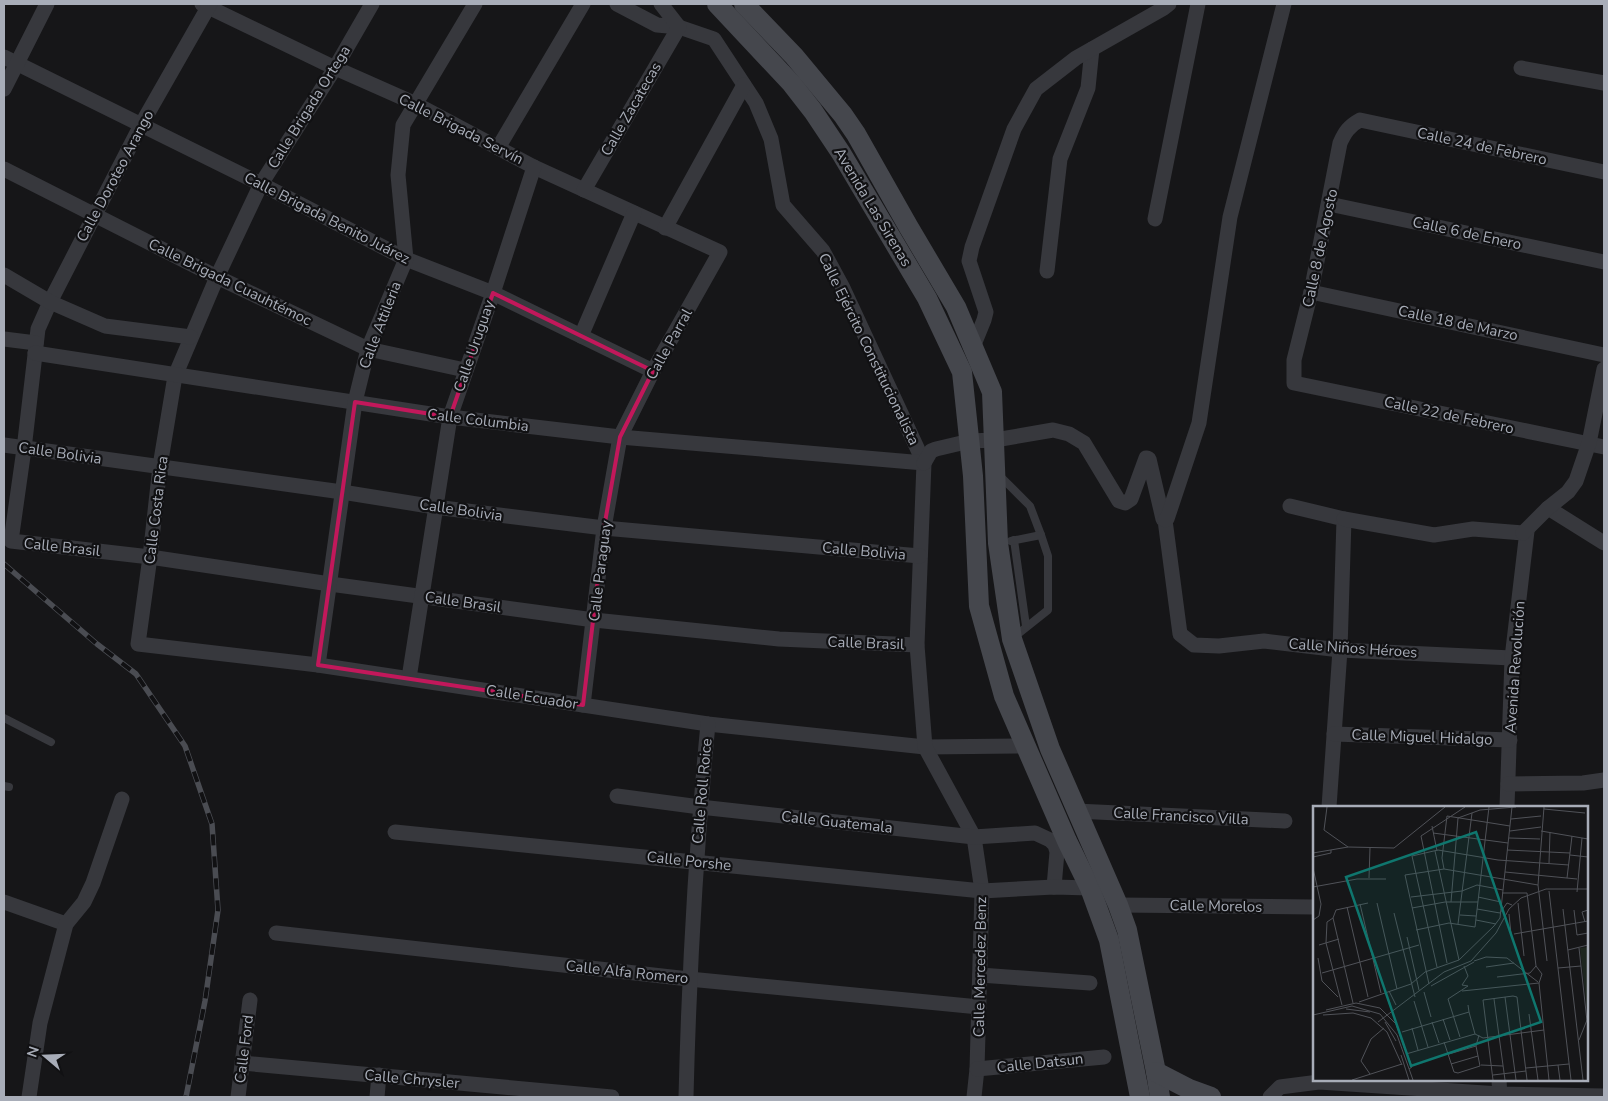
<svg xmlns="http://www.w3.org/2000/svg" width="1608" height="1101" font-family="'Nunito Sans',sans-serif">
  <style>
    .lines { fill: none; stroke-linecap: round; stroke-linejoin: round }
    .service { stroke: #37383d; stroke-width: 8 }
    .minor { stroke: #37383d; stroke-width: 15 }
    .secondary { stroke: #45474d; stroke-width: 20 }
    .rail-casing { stroke: #4a4c52; stroke-width: 5.5 }
    .rail { stroke: #111113; stroke-width: 4; stroke-dasharray: 11; stroke-linecap: butt }
    .marked { fill: none; stroke: #c2185b; stroke-width: 4; stroke-linejoin: round }
    .labels { text-anchor: middle; dominant-baseline: central; stroke-width: 4.5; stroke-linejoin: round; paint-order: stroke }
    .street-label { font-size: 15px; fill: #a8adb8; stroke: #111113 }
    .inset-road { fill: none; stroke: #505258; stroke-width: 1 }
    .view { fill: #0f766e; fill-opacity: 0.15; stroke: #0f766e; stroke-width: 2.5 }
    .inset-edge { fill: none; stroke: #a8adb8; stroke-width: 2.5 }
  </style>
  <rect width="100%" height="100%" fill="#161618"/>
  <g class="lines">
    <!-- service -->
    <g class="service">
      <polyline points="1000,476 1030,506 1041,535 1048,556 1048,610 1014,637"/>
      <polyline points="1014,540 1026,626"/>
      <polyline points="1011,541 1041,535"/>
      <polyline points="4,718 51,742"/>
      <polyline points="4,786 9,787"/>
    </g>
    <!-- minor -->
    <g class="minor">
      <polyline points="202,4 335,68 414,103 534,167 720,252 653,371 620,437 604,528 583,705"/>
      <polyline points="210,4 141,125 50,302 38,329 24,449 11,541 150,557 330,584 594,620 779,639 917,645"/>
      <polyline points="372,4 335,68 261,184 217,277 175,376 160,466 150,557 138,644 318,665 708,724 925,747 1027,746"/>
      <polyline points="617,4 657,25 679,27 714,39 756,103 771,139 783,205 823,251 842,286 924,463 917,645 925,747 974,837 982,891 977,1069 974,1097"/>
      <polyline points="4,57 261,184 406,259 493,293 653,371"/>
      <polyline points="1521,68 1604,83"/>
      <polyline points="4,89 47,4"/>
      <polyline points="498,148 583,4"/>
      <polyline points="4,169 217,277 368,349 465,370"/>
      <path d="M1604 172 1360 120C1349 126 1345 132 1340 143L1311 292 1294 360V383L1604 447"/>
      <polyline points="584,190 679,27 661,4"/>
      <polyline points="1329,204 1604,262"/>
      <polyline points="1155,219 1198,4"/>
      <polyline points="665,228 744,85"/>
      <polyline points="1047,271 1060,159 1088,88 1092,49"/>
      <polyline points="4,275 50,302 105,326 191,337"/>
      <polyline points="1311,292 1604,355"/>
      <polyline points="581,336 634,213"/>
      <polyline points="4,339 36,343"/>
      <polyline points="973,347 984,320 986,312 969,261 972,247 1014,129 1036,89 1076,58 1164,8 1169,4"/>
      <polyline points="35,353 450,417 620,437 924,463"/>
      <polyline points="4,445 342,492 435,507 604,528 920,556"/>
      <polyline points="924,463 931,451 936,449 970,441 995,440 1053,430 1069,434 1084,443 1119,501 1125,503 1131,499 1146,458 1147,458 1149,459 1163,519 1165,520 1180,634 1194,645 1219,646 1264,641 1340,650 1512,658"/>
      <polyline points="1290,506 1344,519 1340,650 1329,807"/>
      <polyline points="1548,508 1604,543"/>
      <polyline points="1344,519 1434,535 1473,529 1523,533 1527,531 1512,658 1507,807"/>
      <polyline points="1165,520 1167,519 1199,423 1230,217 1284,4"/>
      <polyline points="1523,533 1548,508 1568,492 1576,481 1589,443 1604,369"/>
      <polyline points="318,665 355,402 368,349 406,259 398,175 403,125 475,4"/>
      <polyline points="409,678 450,417 493,293 534,167"/>
      <polyline points="1334,734 1510,740"/>
      <polyline points="1508,784 1583,783 1604,780"/>
      <polyline points="617,796 700,807 974,837 1035,833 1050,840 1055,845 1057,852 1054,887"/>
      <polyline points="1076,811 1285,821"/>
      <polyline points="395,832 982,891 1054,887 1090,888"/>
      <polyline points="4,902 66,924"/>
      <polyline points="1118,905 1314,907"/>
      <polyline points="276,933 689,979 979,1007"/>
      <polyline points="980,975 1090,983"/>
      <polyline points="242,1063 612,1097"/>
      <polyline points="977,1069 1104,1057"/>
      <polyline points="1499,1080 1500,1097"/>
      <polyline points="29,1097 40,1023 66,924 84,902 93,883 122,799"/>
      <polyline points="238,1097 250,1000"/>
      <polyline points="377,1097 379,1075"/>
      <path d="M686 1097C689 973 696 848 708 724"/>
      <polyline points="1270,1097 1280,1087 1319,1082 1500,1094 1604,1096"/>
    </g>
    <!-- secondary -->
    <g class="secondary">
      <polyline points="717,4 792,84 813,111 841,153 927,298 962,372 973,476 979,606 1004,696 1067,841 1090,888 1109,940 1140,1097"/>
      <polyline points="744,4 794,56 843,115 856,134 908,226 956,307 992,392 998,543 1012,639 1050,749 1118,905 1127,930 1156,1072 1160,1097"/>
      <polyline points="1156,1072 1189,1089 1211,1097"/>
    </g>
    <!-- rail casing -->
    <g class="rail-casing">
      <polyline id="rail" points="4,564 97,644 136,674 185,746 212,824 218,910 205,1001 186,1097"/>
    </g>
    <!-- rail -->
    <use href="#rail" class="rail"/>
  </g>
  <!-- marked area -->
  <path class="marked" d="M493 293 653 371 620 437 604 528 583 705 318 665 355 402 450 417Z"/>
  <g class="labels">
    <!-- street labels -->
    <g class="street-label">
      <text transform="translate(309 107) rotate(-58)">Calle Brigada Ortega</text>
      <text transform="translate(631 109) rotate(-60)">Calle Zacatecas</text>
      <text transform="translate(461 129) rotate(27)">Calle Brigada Servín</text>
      <text transform="translate(1482 146) rotate(12)">Calle 24 de Febrero</text>
      <text transform="translate(115 176) rotate(-62)">Calle Doroteo Arango</text>
      <text transform="translate(873 207) rotate(59)">Avenida Las Sirenas</text>
      <text transform="translate(327 218) rotate(27)">Calle Brigada Benito Juárez</text>
      <text transform="translate(1467 233) rotate(12)">Calle 6 de Enero</text>
      <text transform="translate(1320 248) rotate(-78)">Calle 8 de Agosto</text>
      <text transform="translate(230 282) rotate(26)">Calle Brigada Cuauhtémoc</text>
      <text transform="translate(1458 323) rotate(12)">Calle 18 de Marzo</text>
      <text transform="translate(380 325) rotate(-69)">Calle Attileria</text>
      <text transform="translate(669 344) rotate(-61)">Calle Parral</text>
      <text transform="translate(474 346) rotate(-71)">Calle Uruguay</text>
      <text transform="translate(869 349) rotate(64)">Calle Ejército Constitucionalista</text>
      <text transform="translate(1449 415) rotate(12)">Calle 22 de Febrero</text>
      <text transform="translate(478 420) rotate(7)">Calle Columbia</text>
      <text transform="translate(60 453) rotate(8)">Calle Bolivia</text>
      <text transform="translate(156 510) rotate(-83)">Calle Costa Rica</text>
      <text transform="translate(461 510) rotate(8)">Calle Bolivia</text>
      <text transform="translate(62 547) rotate(6)">Calle Brasil</text>
      <text transform="translate(864 551) rotate(5)">Calle Bolivia</text>
      <text transform="translate(600 571) rotate(-83)">Calle Paraguay</text>
      <text transform="translate(463 602) rotate(8)">Calle Brasil</text>
      <text transform="translate(866 643) rotate(2)">Calle Brasil</text>
      <text transform="translate(1353 648) rotate(4)">Calle Niños Héroes</text>
      <text transform="translate(1515 667) rotate(-86)">Avenida Revolución</text>
      <text transform="translate(532 697) rotate(9)">Calle Ecuador</text>
      <text transform="translate(1422 737) rotate(2)">Calle Miguel Hidalgo</text>
      <text transform="translate(702 791) rotate(-85)">Calle Roll Roice</text>
      <text transform="translate(1181 816) rotate(3)">Calle Francisco Villa</text>
      <text transform="translate(837 822) rotate(6)">Calle Guatemala</text>
      <text transform="translate(689 861) rotate(6)">Calle Porshe</text>
      <text transform="translate(1216 906) rotate(1)">Calle Morelos</text>
      <text transform="translate(980 967) rotate(-89)">Calle Mercedez Benz</text>
      <text transform="translate(627 972) rotate(6)">Calle Alfa Romero</text>
      <text transform="translate(244 1049) rotate(-83)">Calle Ford</text>
      <text transform="translate(1040 1063) rotate(-6)">Calle Datsun</text>
      <text transform="translate(412 1079) rotate(5)">Calle Chrysler</text>
    </g>
  </g>
  <!-- overview -->
  <g transform="translate(1313 806)">
    <rect width="275" height="275" fill="#161618"/>
    <path d="M275 141V212L267 142Z" fill="#1e261f"/>
    <path class="inset-road" d="M14 1 11 24 35 41M231 1 225 79 234 155M231 3 272 7M134 10 197 20M198 13 228 10M119 20 124 45M197 25 228 21M228 25 275 33M120 27 195 37M196 32 227 33M194 44 257 47M122 45 146 154M0 47 35 41 81 42 132 1M257 49 275 51M0 51 18 47V44M236 57 237 26M0 62 8 98 6 110 0 114M131 63 129 52 134 10M192 66 264 73M56 72 57 42M254 72 259 30M0 81 44 73H73M236 85 258 274M264 86 269 32M189 87H214L223 160M98 91 149 85 164 79 190 84M165 91 188 96M138 96 145 12 167 4 203 1M64 97 84 183M205 97 211 150M47 98 68 187M34 101 55 191M99 102 132 96H165M164 103 187 107 194 97 199 99M250 103 270 274M261 104 264 129 275 127M81 107 102 191M196 108 198 128M147 109 163 110M20 112 40 197M163 114 183 118M272 116 269 106 275 104M145 118 159 7M103 124 136 117 162 121 176 1M201 128 275 115M94 131 106 184M6 139 26 133M266 142 274 215M255 144 275 139M5 152 9 175 25 191M161 155 173 151 194 152 225 176M134 157 108 30 152 1M223 160 229 168 226 177M124 161 99 50 125 44 185 54 256 59M173 161 201 157M245 162 268 160M9 167 106 139M184 171 217 167 223 160M226 177 236 274M116 178 92 69 131 63 225 79M118 180 161 156M76 185 83 199M149 185 226 177M111 186 118 211M192 191 203 274M181 193 192 274M101 195 115 241M46 196 98 178 112 166 146 154 181 120 187 112 199 1M29 199 13 137 14 116 20 112 23 104 55 97M33 203 57 206M13 204 43 197 67 202 83 218 92 244M156 206 162 228 170 232 231 224M216 208 225 274M0 209 39 200 67 208 84 229 100 274M10 209 40 207 58 212 74 226 89 259M130 213 137 234M65 216 131 166 158 155 183 127 196 103 208 92 233 83H275M72 216 83 235M119 216 126 237M84 220 99 261 96 263M99 222 105 244M89 226 156 206 155 199M147 231 135 193 155 180 149 179 155 170 151 160M266 234 274 214M131 236 141 266 145 267 167 260 163 240 166 229M93 248 162 228M136 248 163 240M88 249 96 274M138 258 165 250M168 259 190 260M245 259 247 274M213 262 256 258M57 268 48 255 58 233 71 222M180 269 213 265M39 274 89 258M180 274 170 194 200 190 204 191 214 274"/>
    <path class="view" d="M163 26 228 216 98 260 33 71Z"/>
    <rect width="275" height="275" class="inset-edge"/>
  </g>
  <!-- border -->
  <rect width="1608" height="1101" fill="none" stroke="#a8adb8" stroke-width="10"/>
  <!-- north arrow -->
  <g transform="translate(45 1056) rotate(289)" stroke="#111113" stroke-width="4" paint-order="stroke">
  <path d="M0-4L9 19L0 12L-9 19Z" fill="#a8adb8"/>
  <text y="-8" font-size="14" font-weight="bold" text-anchor="middle" fill="#a8adb8">N</text>
  </g>
</svg>
